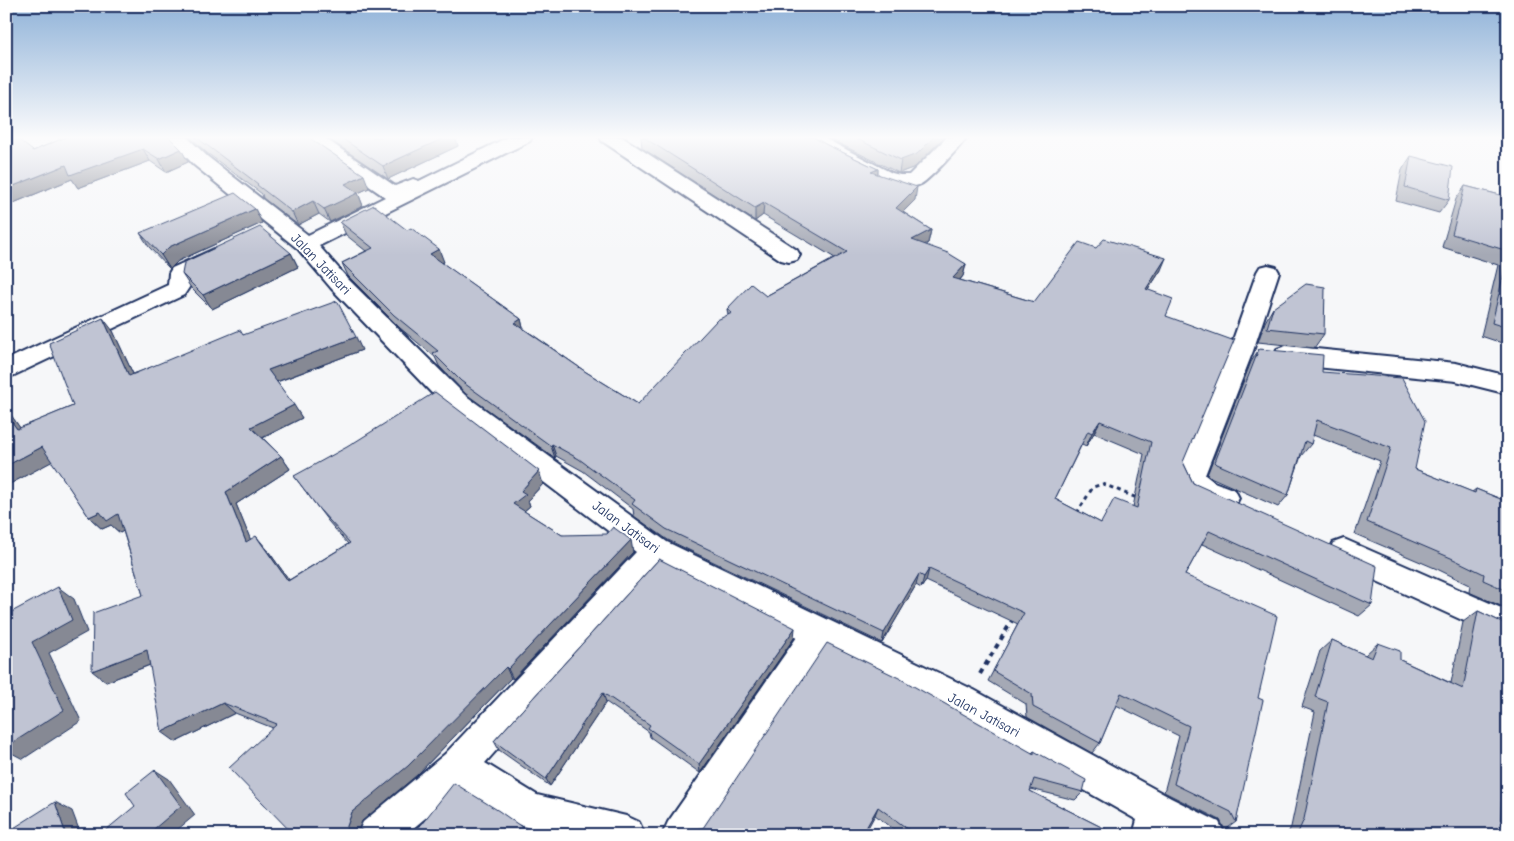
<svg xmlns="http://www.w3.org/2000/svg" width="1514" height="841" font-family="'Comic Neue',sans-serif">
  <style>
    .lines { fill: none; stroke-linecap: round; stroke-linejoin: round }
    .minor-casing { stroke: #1b2f5e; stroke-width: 4 }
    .path-far1 { stroke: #1b2f5e; stroke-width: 3; stroke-dasharray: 4 4; stroke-linecap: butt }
    .path { stroke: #1b2f5e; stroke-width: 4; stroke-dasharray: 5 5; stroke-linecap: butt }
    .minor { fill: #fff; fill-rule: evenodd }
    .wall { fill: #a5a9b5; stroke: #1b2f5e; fill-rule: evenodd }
    .shaded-wall { fill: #868994; stroke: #1b2f5e }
    .building { fill: #c0c4d3; stroke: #1b2f5e; fill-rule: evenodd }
    .labels { text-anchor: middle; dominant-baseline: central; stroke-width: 4; stroke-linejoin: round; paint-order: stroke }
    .street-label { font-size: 14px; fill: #1b2f5e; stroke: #fff }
  </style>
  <rect width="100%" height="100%" fill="#f6f7f9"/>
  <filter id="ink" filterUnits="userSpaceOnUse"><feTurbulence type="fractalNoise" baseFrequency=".02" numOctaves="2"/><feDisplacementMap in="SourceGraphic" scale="10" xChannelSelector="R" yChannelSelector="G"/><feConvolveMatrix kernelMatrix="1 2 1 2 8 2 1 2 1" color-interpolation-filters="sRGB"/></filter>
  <g filter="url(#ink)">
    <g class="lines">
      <!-- minor casing -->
      <g class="minor-casing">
        <g id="minor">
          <polygon points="167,137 187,137 208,157 308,235 385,197 304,141 302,137 323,137 395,186 413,179 419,181 508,137 532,137 530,141 319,246 347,278 465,395 667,542 974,690 1171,798 1219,822 1225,835 1133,835 1137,820 950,714 825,651 703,835 662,835 668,822 797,637 660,567 485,763 537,795 626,816 639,822 645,835 547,835 515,823 460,789 405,835 357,835 363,822 445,754 636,552 447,409 331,288 298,249 194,165"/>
          <polygon points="600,137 622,137 797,250 800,255 797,260 789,262 781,260 602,141"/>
          <path d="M799 137H822L892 173 900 175H909L947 137H967C961 146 930 179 921 184 893 198 828 155 801 141Z"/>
          <polygon points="214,249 222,251 225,256 222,261 191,276 190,286 184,295 6,379 6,360 168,285 169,273 172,268"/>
          <path d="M1268 265 1276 267 1279 272 1253 351 1205 475 1214 482 1235 490 1239 498 1235 506 1225 510C1205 503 1183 498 1177 475L1229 351 1257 272 1260 267Z"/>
          <polygon points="1286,346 1456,363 1508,376 1508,394 1456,381 1286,364 1277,361 1274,355 1277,349"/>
          <polygon points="1344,539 1508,611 1508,641 1333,561 1329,552 1333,543"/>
        </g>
      </g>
      <!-- path-far1 -->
      <polyline class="path-far1" points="1077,513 1093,487 1103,484 1137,498"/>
      <!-- path -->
      <polyline class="path" points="980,674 1013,619"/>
      <!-- minor -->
      <use href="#minor" class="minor"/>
    </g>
    <!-- wall -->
    <g class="wall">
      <polygon points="6,137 33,151 66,137 181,149 188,162 166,172 150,161 78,188 72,179 6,206"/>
      <polygon points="190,137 308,137 369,188 358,193 363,206 330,222 319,214 298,225 263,198 262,194 207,153"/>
      <polygon points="326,137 455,137 458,146 388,179"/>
      <path d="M641 137H813L827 145 878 169V174L915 200 903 212 931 230 928 243 925 245 966 264 963 276 960 280 1034 302 1161 270 1148 290 1166 316 1183 462 1193 483 1372 605 1359 616 1202 544 1185 575 1258 698 1236 822 1225 830 1220 820 1164 792 1179 736 1116 705 1100 743 1092 753 1027 717 1026 704 988 681 1018 624 926 581 921 588 916 585 882 643 668 540 634 516 633 509 583 471 556 456 555 458 466 394 439 366 435 357 400 328 348 276 342 263 366 251 346 235 340 222 444 262 442 263 521 319 523 328 586 372 638 404 728 315 727 309 766 296 835 258 763 215 755 221 642 148ZM1094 433 1144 454 1133 507 1101 523 1055 499 1082 444 1086 446Z"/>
      <polygon points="826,137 944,137 915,167 899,173"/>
      <polygon points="1411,156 1449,200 1439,213 1396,201 1402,170"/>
      <polygon points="1465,186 1508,197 1508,345 1481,336 1498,265 1442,247 1456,199"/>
      <polygon points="255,209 262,223 178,261 170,269 149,247 140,233"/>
      <polygon points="291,253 298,267 212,309 191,288 182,274"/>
      <polygon points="1273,308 1324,334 1314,348 1258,342 1265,322"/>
      <polygon points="113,331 133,374 243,335 362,350 277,382 302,418 263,438 281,456 290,469 236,504 250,539 266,548 289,580 348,544 328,521 294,476 543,484 528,500 530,506 524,511 562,535 633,552 513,679 511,678 417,775 362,821 359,829 360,829 368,835 294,835 273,728 235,713 176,742 150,665 106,682 143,595 123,531 120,533 111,525 102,529 89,517 52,461 6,486 6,408 20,428 73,406"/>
      <polygon points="1259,349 1322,372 1415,469 1472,492 1476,489 1508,502 1508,609 1469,592 1470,585 1437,569 1355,534 1380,461 1313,435 1311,444 1301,456 1288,495 1278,507 1208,476 1207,475 1251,362"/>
      <polygon points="659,559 794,638 700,773 650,737 649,732 606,702 550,786 499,750 494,741"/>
      <polygon points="1478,611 1508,625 1508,783 1502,780 1500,835 1287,835 1291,827 1315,712 1302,707 1320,651 1332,640 1365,655 1378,643 1400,660 1451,683 1463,622"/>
      <polygon points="1034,751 1083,792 1075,800 1031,789 1030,791 1117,835 902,835 875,815 703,828 1032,753"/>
    </g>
    <!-- shaded-wall -->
    <g class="shaded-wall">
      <polygon points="446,137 455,137 458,146 388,179 383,166"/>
      <polygon points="934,137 944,137 915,167 899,173 901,160"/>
      <polygon points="143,149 150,161 78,188 72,179 6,206 6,189 66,165"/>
      <polygon points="181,149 188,162 166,172 159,159"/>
      <polygon points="878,169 877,182 871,172"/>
      <polygon points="364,175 369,188 358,193 363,206 330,222 324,209 345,184"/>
      <polygon points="917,187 915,200 894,221 896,208"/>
      <polygon points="313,201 319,214 298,225 292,212"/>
      <polygon points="764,203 763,215 755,221 755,208"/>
      <polygon points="255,209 262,223 178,261 170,269 161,255 169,247"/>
      <polygon points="931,230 928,243 909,252 912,240"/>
      <polygon points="439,249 444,262 434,267 430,254"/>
      <polygon points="291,253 298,267 212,309 203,295"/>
      <polygon points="1166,258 1161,270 1140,302 1146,289"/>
      <polygon points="966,264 963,276 950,291 953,278"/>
      <polygon points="103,318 113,331 140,389 129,376"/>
      <polygon points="521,319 524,332 515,323"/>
      <polygon points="356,337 362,350 276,382 268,370"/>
      <polygon points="294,405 302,418 260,439 251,427"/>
      <polygon points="6,408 30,442 17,429 6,414"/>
      <polygon points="1100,421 1094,433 1086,446 1092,433"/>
      <polygon points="552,444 556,456 555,458 551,446"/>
      <polygon points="42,447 55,460 6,486 6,466"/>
      <polygon points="281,456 290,469 236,504 256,553 246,542 226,492"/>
      <polygon points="539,471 543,484 528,500 530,506 518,516 513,504 521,491"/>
      <polygon points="100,512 118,514 131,526 120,533 111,525 102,529 89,517"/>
      <polygon points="256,536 266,548 298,592 288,581"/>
      <polygon points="631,540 633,552 513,679 508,669"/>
      <polygon points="929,569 926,581 921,588 924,577"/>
      <polygon points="919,574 916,585 882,643 884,633"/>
      <polygon points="58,587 74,599 87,632 49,653 81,721 23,759 6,750 6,747 32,642"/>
      <polygon points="795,628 794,638 700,773 699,764"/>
      <polygon points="147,650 160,661 106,682 92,671"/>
      <polygon points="506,667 511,678 417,775 362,821 356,835 346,829 352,812"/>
      <polygon points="603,693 606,702 550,786 546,779"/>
      <polygon points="223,703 235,713 176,742 162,732"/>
      <polygon points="155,770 169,779 195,815 171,835 147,835"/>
      <polygon points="55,802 72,811 81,835 66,835"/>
      <polygon points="878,807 875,815 864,835 862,835"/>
    </g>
    <!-- building -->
    <g class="building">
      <polygon points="6,137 15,137 33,151 66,137 169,137 181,149 159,159 143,149 70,175 66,165 6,189"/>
      <polygon points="196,137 308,137 364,175 345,184 358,193 324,209 313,201 292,212 257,185 258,184"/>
      <polygon points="340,137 446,137 383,166"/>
      <path d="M643 137H813L827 145 878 169 871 172 917 187 896 208 931 230 912 240 948 253 966 264 953 278 1034 302 1079 242 1096 248 1104 239 1166 258 1146 289 1173 299 1166 316 1232 340 1235 338 1183 462 1193 483 1377 566 1372 605 1209 531 1185 575 1277 616 1258 698 1263 700 1236 822 1231 812 1174 784 1189 726 1121 693 1100 743 1033 707 1032 694 993 671 1024 613 929 569 924 577 919 574 884 633 666 529 632 504 635 500 579 459 552 444 551 446 461 381 433 353 438 351 394 315 342 263 373 248 340 222 374 205 407 230 411 228 439 249 430 254 521 319 515 323 586 372 638 404 717 320 732 313 727 309 751 284 766 296 847 252 764 203 755 208ZM1100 421 1151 442 1137 508 1114 499 1101 523 1055 499 1088 431 1092 433Z"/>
      <polygon points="853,137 934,137 917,154 901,160"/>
      <polygon points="1411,156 1453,167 1449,200 1405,187"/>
      <polygon points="1465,186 1508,197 1508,251 1452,234"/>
      <polygon points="235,193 255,209 169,247 161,255 140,233"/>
      <polygon points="260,227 291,253 203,295 182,274 184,263 187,261"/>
      <polygon points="1508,255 1508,328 1492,323"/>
      <polygon points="1306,284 1325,287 1324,334 1267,328 1273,308"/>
      <polygon points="337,301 356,337 268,370 294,405 251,427 281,456 226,492 246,542 256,536 288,581 350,543 319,509 294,476 347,447 435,392 539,471 521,491 526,494 513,504 562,535 607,534 613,527 631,540 508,669 506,667 408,766 352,812 346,829 360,829 366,835 294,835 229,768 277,724 223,703 162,732 147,650 92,671 93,613 143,595 118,514 107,521 100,512 89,517 42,447 6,466 6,414 17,429 73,406 49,343 103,318 129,376 240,330 243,335"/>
      <polygon points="1259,349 1323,355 1322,372 1402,378 1425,421 1415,469 1475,493 1476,489 1508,502 1508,591 1483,580 1484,574 1451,558 1367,522 1391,448 1317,420 1311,444 1305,441 1288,495 1217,464 1215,462"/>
      <polygon points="659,559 795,628 699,764 648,728 650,725 603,693 546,779 494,741"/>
      <polygon points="58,587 72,620 32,642 64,710 6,747 6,615"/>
      <polygon points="1478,611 1508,625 1508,766 1503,764 1500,835 1297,835 1304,819 1328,702 1315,697 1332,640 1372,658 1378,643 1400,651 1400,660 1463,689"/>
      <polygon points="827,643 899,678 1034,754 1034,751 1086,780 1083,792 1034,779 1030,791 1117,835 916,835 878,807 862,835 689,835 692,829 703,828"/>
      <polygon points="155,770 181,806 147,835 100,835 135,806 126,793"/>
      <polygon points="454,783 499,811 533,835 413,835"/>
      <polygon points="55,802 66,835 6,835 6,833"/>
      <polygon points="557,829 573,829 581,835 553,835"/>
      <polygon points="598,832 611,835 596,835"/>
    </g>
  </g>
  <!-- sky -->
  <linearGradient id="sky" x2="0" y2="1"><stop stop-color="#8fb2d8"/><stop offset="0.54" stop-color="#fbfbfc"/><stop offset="1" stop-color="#fbfbfc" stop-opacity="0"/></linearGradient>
  <rect width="1514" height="255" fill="url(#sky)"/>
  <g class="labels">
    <!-- street labels -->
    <g class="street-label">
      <text transform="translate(321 264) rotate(46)">Jalan Jatisari</text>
      <text transform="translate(626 527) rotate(36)">Jalan Jatisari</text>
      <text transform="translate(984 715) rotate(28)">Jalan Jatisari</text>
    </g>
  </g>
  <!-- margin -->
  <rect width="1514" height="841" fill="none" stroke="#fff" stroke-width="25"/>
  <rect x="12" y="12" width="1489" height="816" fill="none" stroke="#1b2f5e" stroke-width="2" filter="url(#ink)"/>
</svg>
